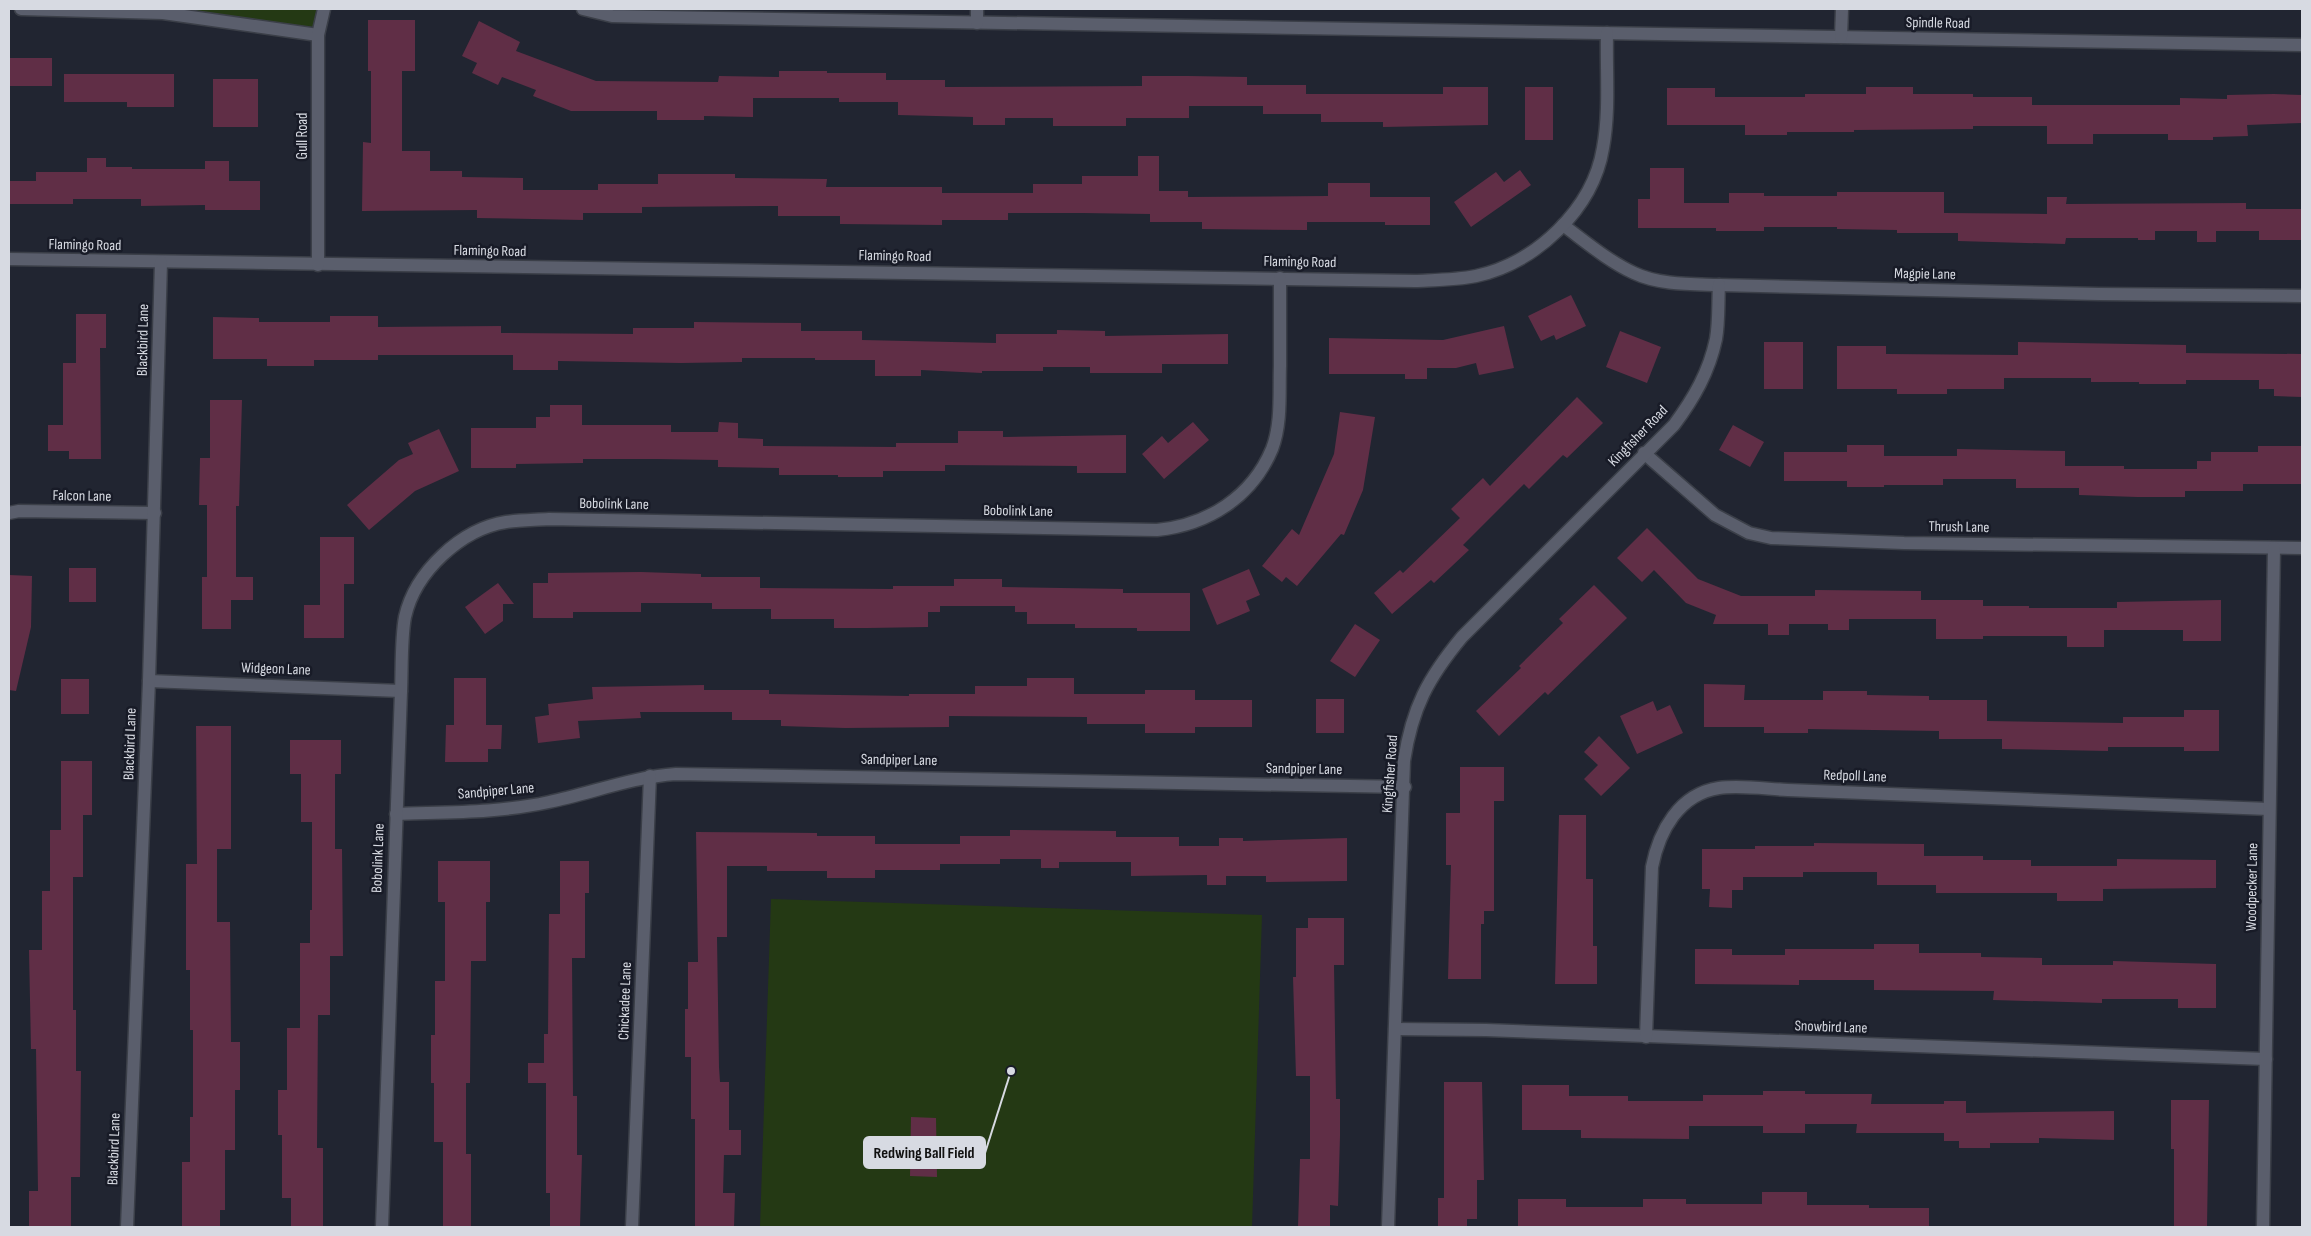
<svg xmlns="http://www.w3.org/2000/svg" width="2311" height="1236" font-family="'Sofia Sans Condensed',sans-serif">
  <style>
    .green { fill: #243914 }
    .building { fill: #602e46 }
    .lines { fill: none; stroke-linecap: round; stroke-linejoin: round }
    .minor-casing { stroke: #3b3f48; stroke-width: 15 }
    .minor { stroke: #5a5e6c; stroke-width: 12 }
    .labels { text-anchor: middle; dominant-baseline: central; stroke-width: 5; stroke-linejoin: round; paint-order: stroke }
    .street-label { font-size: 15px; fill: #d7dae2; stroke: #181b27 }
    .leader { fill: none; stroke: #d7dae2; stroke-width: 2 }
    .callout-dot { fill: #d7dae2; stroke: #181b27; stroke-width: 2 }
    .callout { fill: #d7dae2; stroke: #d7dae2; stroke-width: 2 }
    .callout-label { font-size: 16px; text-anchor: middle; font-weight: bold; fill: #111 }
  </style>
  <rect width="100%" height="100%" fill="#212531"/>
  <!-- green -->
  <g class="green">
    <polygon points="160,9 320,9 314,27"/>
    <polygon points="771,899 1262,915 1252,1227 760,1227"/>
  </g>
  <!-- building -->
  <g class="building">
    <polygon points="368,20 415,20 415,71 402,71 402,151 430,151 430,171 462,171 462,177 523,178 523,190 598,190 598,184 658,184 658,174 735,174 735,178 827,179 826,187 942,187 942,193 1033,193 1033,184 1082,184 1082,176 1138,176 1138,156 1159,156 1159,191 1188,191 1188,197 1328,196 1328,183 1370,183 1370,197 1430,197 1430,225 1385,225 1385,222 1307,222 1307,230 1202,229 1202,222 1150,222 1150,214 1082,213 1008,213 1008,220 942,220 942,225 840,224 840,216 778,216 778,206 642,207 642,213 583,213 583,220 477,218 477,210 362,211 363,142 371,143 371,71 368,71"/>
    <polygon points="479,21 520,42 516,51 596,81 718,82 719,76 779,77 779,71 827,71 827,73 886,73 886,80 945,80 945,87 1142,86 1142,76 1189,76 1247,77 1247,85 1306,85 1306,94 1443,94 1443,87 1488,87 1488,125 1383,127 1383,122 1321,122 1321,114 1263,114 1263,106 1189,106 1189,118 1126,118 1126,126 1053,126 1053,118 1005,118 1005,125 973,125 973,117 898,115 898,102 839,102 839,98 753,98 753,117 704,116 704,120 657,120 657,111 571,111 533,96 536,90 502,77 498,85 472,73 477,63 462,56"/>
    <rect x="9" y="58" width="43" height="28"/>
    <polygon points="64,74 174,74 174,107 127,107 127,102 64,102"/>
    <rect x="213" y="79" width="45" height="48"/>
    <rect x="1525" y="87" width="28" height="53"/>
    <polygon points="1866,87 1913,87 1913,94 1973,94 1973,97 2032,97 2032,105 2180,105 2180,98 2227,99 2227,95 2274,94 2302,95 2302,123 2247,125 2248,136 2213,137 2213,140 2168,140 2168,134 2093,134 2093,144 2047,144 2047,126 1973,126 1973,129 1854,130 1854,132 1787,132 1787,135 1745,135 1745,125 1667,125 1667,88 1715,88 1715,97 1805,97 1805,94 1866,94"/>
    <polygon points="87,158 106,158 106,167 132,167 132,169 205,169 205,161 229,161 229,181 260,181 260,210 205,210 205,205 141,206 141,199 73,199 73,204 9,204 9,181 36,181 36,172 87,172"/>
    <polygon points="1650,168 1684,168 1684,203 1729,203 1729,193 1764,193 1764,196 1837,196 1837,192 1944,192 1944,213 2047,214 2047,197 2067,197 2066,204 2246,203 2246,209 2302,209 2302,240 2259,240 2259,231 2216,231 2216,242 2197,242 2197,231 2155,231 2155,240 2138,240 2138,238 2066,238 2065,244 1958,241 1958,233 1897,233 1897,230 1837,229 1837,227 1764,227 1764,231 1716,231 1716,228 1638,228 1638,199 1650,199"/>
    <polygon points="1520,170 1531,185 1471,227 1454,202 1496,172 1504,182"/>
    <polygon points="1571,295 1586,326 1556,340 1554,335 1541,341 1528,316"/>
    <polygon points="76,314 106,314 106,348 100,348 101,459 69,459 69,451 48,451 48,425 63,425 63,363 76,363"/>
    <polygon points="330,316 378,316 378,327 501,326 501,333 633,334 633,328 694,328 694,322 801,323 801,331 862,331 862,340 996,343 996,334 1057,334 1057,330 1105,331 1105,336 1228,334 1228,364 1162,364 1162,373 1090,373 1090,367 1043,367 1043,371 982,371 982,373 921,370 921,376 875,376 875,360 815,360 815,358 742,358 742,362 681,363 558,361 558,370 513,370 513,355 378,355 378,360 314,360 314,366 267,366 267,359 213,359 213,317 259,318 259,322 330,322"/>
    <polygon points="1504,326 1514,368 1479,375 1476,363 1456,368 1427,368 1427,379 1405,379 1405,374 1329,374 1329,338 1443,340"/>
    <polygon points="1620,331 1661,347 1647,383 1606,367"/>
    <rect x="1764" y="342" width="39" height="47"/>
    <polygon points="2018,342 2186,345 2186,353 2302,354 2302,397 2274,396 2274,389 2259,389 2259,380 2186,380 2186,384 2139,384 2139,382 2091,382 2091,378 2004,378 2004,389 1947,389 1947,394 1897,394 1897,389 1837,389 1837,346 1886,346 1886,354 2018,355"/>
    <polygon points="1577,397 1603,423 1567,458 1563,455 1529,489 1524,484 1463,545 1469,550 1434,583 1431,580 1392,614 1374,593 1400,570 1403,573 1460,518 1451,509 1483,478 1490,486"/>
    <polygon points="210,400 242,400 239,506 236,506 236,577 253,577 253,600 231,600 231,629 202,629 202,577 207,577 207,505 199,505 200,458 210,458"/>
    <polygon points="550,405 582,405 582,425 671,425 671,432 718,432 719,422 738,423 738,438 763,439 763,446 896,447 896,443 958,443 958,431 1003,431 1003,437 1126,435 1126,473 1077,473 1077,466 945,465 945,471 883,471 883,477 838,477 838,475 779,475 779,468 718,467 718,460 656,459 583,459 583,463 516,464 516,468 471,468 471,428 536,428 536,417 550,417"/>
    <polygon points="1340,412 1375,417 1363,490 1344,535 1341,534 1297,586 1286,577 1282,582 1262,566 1292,529 1299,535 1334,454"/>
    <polygon points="1193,422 1209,440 1164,479 1142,454 1162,436 1168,443"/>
    <polygon points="1733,425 1764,442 1750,467 1719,450"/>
    <polygon points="439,429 459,471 415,491 369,530 347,505 399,460 413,454 408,443"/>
    <polygon points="1847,445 1884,445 1884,456 1957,456 1957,449 2065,451 2065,466 2124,466 2124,469 2197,469 2197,461 2211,461 2211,452 2258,452 2258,446 2302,446 2302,484 2243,484 2243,491 2185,491 2185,497 2137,497 2079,495 2079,488 2016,488 2016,479 1943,479 1943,485 1884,485 1884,487 1847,487 1847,481 1784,481 1784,452 1847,452"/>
    <polygon points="1647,528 1698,579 1741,596 1815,596 1815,590 1921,591 1921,600 1983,600 1983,606 2029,606 2029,608 2117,608 2117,602 2221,600 2221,641 2183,641 2183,630 2104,630 2104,647 2067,647 2067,636 1983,636 1983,639 1936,639 1936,619 1849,619 1849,630 1828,630 1828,624 1789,624 1789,635 1768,635 1768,624 1713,624 1716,615 1686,603 1654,570 1642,582 1617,558"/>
    <polygon points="320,537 354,537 354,584 344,584 344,638 304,638 304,605 320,605"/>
    <rect x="69" y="568" width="27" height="34"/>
    <polygon points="1249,569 1260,595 1246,601 1250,611 1217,625 1202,589"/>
    <polygon points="641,572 701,574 701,577 760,577 760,588 893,589 893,586 954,586 954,579 1002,579 1002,587 1123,589 1123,593 1190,593 1190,631 1137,631 1137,628 1075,628 1075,624 1027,624 1027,612 1015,612 1015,606 940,606 940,612 928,612 928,627 868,628 834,628 834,619 771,619 771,609 712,609 712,603 641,603 641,612 573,612 573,618 533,618 533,583 548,583 548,573"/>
    <polygon points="9,575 32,576 31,627 16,691 9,690"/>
    <polygon points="498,583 514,604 503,604 503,621 485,634 465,607"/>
    <polygon points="1594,585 1627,618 1548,695 1545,692 1499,736 1476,711 1521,668 1519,666 1563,623 1559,619"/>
    <polygon points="1355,624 1380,640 1355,677 1330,661"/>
    <polygon points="454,678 486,678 486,725 502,725 501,749 488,749 488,762 445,762 446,725 454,725"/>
    <polygon points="1027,678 1074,678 1074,694 1145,694 1145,690 1195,690 1195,700 1252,700 1252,727 1195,727 1195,733 1145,733 1145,724 1087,724 1087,717 949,716 949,727 845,728 781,726 781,720 732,720 732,712 640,712 641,718 578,721 580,738 538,743 535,717 549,715 548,704 593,699 592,687 704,685 704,690 769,690 769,694 909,696 909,694 975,694 975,686 1027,686"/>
    <rect x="61" y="679" width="28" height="35"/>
    <polygon points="1704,684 1745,685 1744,700 1823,700 1823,691 1867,691 1867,695 1929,696 1929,700 1987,700 1987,721 2123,723 2123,717 2184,717 2184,710 2219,710 2219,751 2184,751 2184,747 2108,747 2108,751 2002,749 2002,739 1939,739 1939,731 1808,729 1808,733 1764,733 1764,727 1704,727"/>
    <rect x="1316" y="699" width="28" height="34"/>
    <polygon points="1653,701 1657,711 1670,705 1683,733 1637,754 1620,716"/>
    <polygon points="196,726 231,726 231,849 217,849 217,922 230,922 231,1042 240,1042 240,1090 235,1090 235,1150 225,1150 225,1210 220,1210 220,1227 182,1227 182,1162 190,1162 190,1117 193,1117 193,1030 190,1030 190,970 186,970 186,864 197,864"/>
    <polygon points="1599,736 1630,768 1601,796 1584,779 1598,765 1584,752"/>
    <polygon points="290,740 341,740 341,774 335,774 335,849 342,849 343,956 330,956 330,1015 318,1015 317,1148 323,1148 323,1227 291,1227 291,1198 282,1198 282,1135 278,1135 278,1090 287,1090 287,1028 300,1028 300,943 310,943 310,910 312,910 312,822 301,822 301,774 290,774"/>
    <polygon points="61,761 92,761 92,815 83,815 83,877 73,877 73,1010 76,1010 76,1071 81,1071 80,1177 71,1177 71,1226 29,1226 29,1191 38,1191 36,1049 31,1049 29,950 42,950 42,891 50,891 50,830 61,830"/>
    <polygon points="1460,767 1504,767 1504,801 1494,801 1494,911 1484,911 1484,924 1481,924 1481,979 1448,979 1451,865 1446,865 1446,813 1460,813"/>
    <polygon points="1559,815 1586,815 1586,879 1593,879 1593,946 1597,946 1597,984 1555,984"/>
    <polygon points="1010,830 1116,831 1116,837 1179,837 1179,846 1219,846 1219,838 1243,838 1243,841 1347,838 1347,881 1266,882 1266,876 1226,876 1226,885 1207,885 1207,875 1131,876 1131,862 1059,862 1059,868 1041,868 1041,859 1000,859 1000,864 940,864 940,870 875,870 875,878 827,878 827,871 767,871 767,866 727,866 727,937 717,937 719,1067 720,1082 729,1082 729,1130 741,1130 741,1155 724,1155 723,1193 735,1193 734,1227 695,1227 695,1119 691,1119 691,1057 685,1057 685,1009 688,1009 688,962 698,962 696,832 817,833 817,836 875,836 875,844 960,844 960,836 1010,836"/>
    <polygon points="1814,843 1924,844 1924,856 1983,856 1983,860 2031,860 2031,866 2117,866 2117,859 2216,860 2216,888 2103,889 2103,901 2057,901 2057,893 1936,893 1936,885 1877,885 1877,872 1803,872 1803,877 1743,877 1743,890 1732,890 1732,908 1709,907 1710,889 1702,889 1702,849 1755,849 1755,846 1814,846"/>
    <polygon points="438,861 490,861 490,902 486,902 486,961 471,961 470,1083 466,1083 466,1154 471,1154 471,1227 443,1227 443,1142 434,1142 434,1083 431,1083 431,1035 435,1035 435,981 445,981 445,902 438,902"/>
    <polygon points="560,861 589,861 589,893 585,893 585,958 572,958 573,1096 577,1096 577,1155 582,1155 580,1227 550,1227 550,1193 546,1193 546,1083 528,1083 528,1063 544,1063 544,1034 548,1034 549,914 560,914"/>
    <polygon points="1308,918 1344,918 1344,965 1334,965 1336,1099 1340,1099 1340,1136 1338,1206 1330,1205 1330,1227 1298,1227 1300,1159 1310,1159 1310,1076 1296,1076 1293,977 1296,977 1296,928 1308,928"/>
    <polygon points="1874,944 1919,944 1919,953 1981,953 1981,957 2042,958 2042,965 2113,965 2113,961 2216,964 2216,1008 2178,1008 2178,999 2102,999 2102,1003 1993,1000 1994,991 1874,990 1874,980 1799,980 1799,985 1695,984 1695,949 1732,949 1732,955 1785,955 1785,949 1874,949"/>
    <polygon points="1444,1082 1482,1082 1484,1180 1477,1180 1477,1219 1467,1219 1467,1227 1438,1227 1438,1198 1444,1198"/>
    <polygon points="1522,1085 1569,1085 1569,1096 1628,1096 1628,1101 1703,1101 1703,1095 1763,1095 1763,1091 1805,1091 1805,1094 1872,1094 1871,1104 1944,1104 1944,1101 1966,1101 1966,1113 2114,1111 2114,1140 2039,1138 2039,1143 1990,1143 1990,1148 1959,1148 1959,1141 1944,1141 1944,1133 1856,1133 1857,1124 1805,1124 1805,1133 1763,1133 1763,1126 1689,1126 1689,1139 1581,1138 1581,1130 1522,1130"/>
    <polygon points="2171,1100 2209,1100 2207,1227 2174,1227 2174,1149 2171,1149"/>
    <polygon points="911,1117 936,1118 937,1177 910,1176"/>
    <polygon points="1762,1192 1807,1192 1807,1205 1869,1205 1869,1208 1929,1208 1929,1227 1518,1227 1518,1199 1566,1199 1566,1207 1643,1207 1643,1199 1686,1199 1686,1204 1762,1204"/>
  </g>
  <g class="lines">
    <!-- minor casing -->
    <g class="minor-casing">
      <g id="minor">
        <polyline points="21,9 163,13 318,35"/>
        <polyline points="583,9 612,16 657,17 2302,45"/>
        <polyline points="977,23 977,9"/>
        <polyline points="1841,37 1842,9"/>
        <path d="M1563 225C1586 242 1608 261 1634 273 1659 285 1692 284 1719 285L2099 294 2302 296"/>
        <path d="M9 259 1415 281C1435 280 1456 280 1476 276 1536 263 1593 209 1603 148 1610 110 1606 71 1607 33"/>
        <polyline points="318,265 318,35 324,9"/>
        <polyline points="1644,453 1715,515 1749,533 1771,538 1904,543 2302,548"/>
        <polyline points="9,513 19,511 155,513"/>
        <polyline points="149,681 401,691"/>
        <path d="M396 814C447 812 499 813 549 802 592 793 632 777 676 774L1405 787"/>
        <polyline points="1395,1029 1486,1030 2266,1059"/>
        <path d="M1646 1037 1652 867C1659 831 1679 794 1719 788 1741 785 1766 789 1788 790L2269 809"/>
        <polyline points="127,1227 149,681 161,262"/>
        <path d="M382 1227 401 691C402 669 401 638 405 617 415 572 461 529 506 522 520 520 535 520 549 519L1157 530C1208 525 1252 497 1272 449 1282 423 1279 392 1280 366 1280 336 1280 307 1280 278"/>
        <polyline points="632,1227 650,776"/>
        <path d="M1388 1227 1404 761C1412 708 1428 678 1462 637L1674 425C1694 398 1709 372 1716 339 1719 322 1718 303 1719 285"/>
        <polyline points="2263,1227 2274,548"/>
      </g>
    </g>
    <!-- minor -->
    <use href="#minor" class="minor"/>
  </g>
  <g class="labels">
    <!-- street labels -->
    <g class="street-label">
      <text transform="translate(1938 23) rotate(1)">Spindle Road</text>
      <text transform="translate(302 136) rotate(-90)">Gull Road</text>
      <text transform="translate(85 245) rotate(1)">Flamingo Road</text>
      <text transform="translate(490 251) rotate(1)">Flamingo Road</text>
      <text transform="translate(895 256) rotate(1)">Flamingo Road</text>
      <text transform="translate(1300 262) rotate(1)">Flamingo Road</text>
      <text transform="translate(1925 274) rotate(1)">Magpie Lane</text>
      <text transform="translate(143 340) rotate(-89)">Blackbird Lane</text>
      <text transform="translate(1638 436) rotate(-46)">Kingfisher Road</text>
      <text transform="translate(82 496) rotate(1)">Falcon Lane</text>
      <text transform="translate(614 504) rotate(1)">Bobolink Lane</text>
      <text transform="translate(1018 511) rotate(1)">Bobolink Lane</text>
      <text transform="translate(1959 527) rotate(1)">Thrush Lane</text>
      <text transform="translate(276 669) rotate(2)">Widgeon Lane</text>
      <text transform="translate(130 744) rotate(-88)">Blackbird Lane</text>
      <text transform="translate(899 760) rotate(1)">Sandpiper Lane</text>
      <text transform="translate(1304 769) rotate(1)">Sandpiper Lane</text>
      <text transform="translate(1390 774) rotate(-86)">Kingfisher Road</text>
      <text transform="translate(1855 776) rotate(2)">Redpoll Lane</text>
      <text transform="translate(496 791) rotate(-5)">Sandpiper Lane</text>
      <text transform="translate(378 858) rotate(-88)">Bobolink Lane</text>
      <text transform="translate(2252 887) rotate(-89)">Woodpecker Lane</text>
      <text transform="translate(625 1001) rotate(-88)">Chickadee Lane</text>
      <text transform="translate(1831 1027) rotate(2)">Snowbird Lane</text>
      <text transform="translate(114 1149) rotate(-88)">Blackbird Lane</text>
    </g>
  </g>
  <!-- callouts -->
  <path class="leader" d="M1011 1071L985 1153"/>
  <circle class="callout-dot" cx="1011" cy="1071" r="5"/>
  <rect class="callout" x="864" y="1137" width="121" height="31" rx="5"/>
  <g class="callout-label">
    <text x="924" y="1158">Redwing Ball Field</text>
  </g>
  <!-- border -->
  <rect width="2311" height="1236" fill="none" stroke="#d7dae2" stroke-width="20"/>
</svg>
